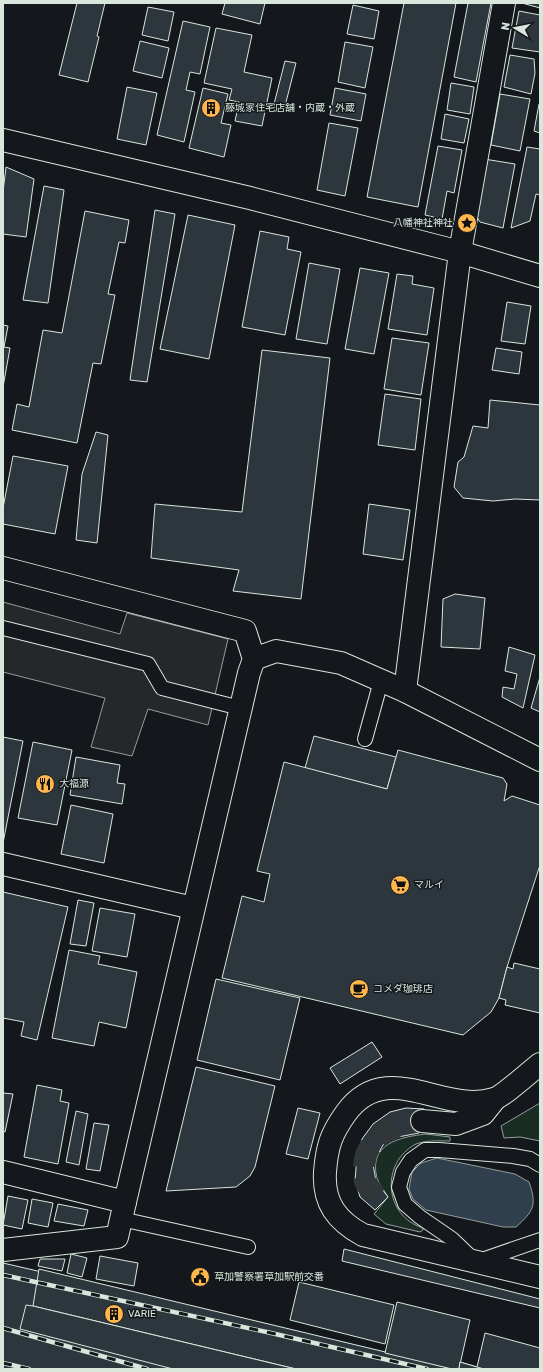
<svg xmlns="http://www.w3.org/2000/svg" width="543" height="1372" font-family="Rubik,'Noto Sans JP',sans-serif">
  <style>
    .green { fill: #1a2d24; stroke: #939e99 }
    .parking { fill: #24282b; stroke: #939e99 }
    .water { fill: #2f3f4d; stroke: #939e99 }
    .building { fill: #2c363c; stroke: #d8e6dc }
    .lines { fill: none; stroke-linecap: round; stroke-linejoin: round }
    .minor-tunnel { stroke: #313739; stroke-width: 22; stroke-dasharray: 22 11; stroke-linecap: butt }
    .service-casing { stroke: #d8e6dc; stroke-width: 16 }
    .pedestrian-casing { stroke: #d8e6dc; stroke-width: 24 }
    .minor-casing { stroke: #d8e6dc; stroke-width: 24 }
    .tertiary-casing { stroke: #d8e6dc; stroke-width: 24 }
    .service { stroke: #14181c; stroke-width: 14 }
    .pedestrian { stroke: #14181c; stroke-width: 22 }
    .minor { stroke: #14181c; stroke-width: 22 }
    .tertiary { stroke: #14181c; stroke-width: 22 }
    .rail-casing { stroke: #d8e6dc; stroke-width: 4.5 }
    .rail { stroke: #14181c; stroke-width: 3; stroke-dasharray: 9; stroke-linecap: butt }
    .labels { text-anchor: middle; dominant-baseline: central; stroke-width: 3; stroke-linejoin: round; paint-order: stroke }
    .poi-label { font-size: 10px; fill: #d8e6dc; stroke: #14181c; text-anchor: start }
  </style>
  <rect width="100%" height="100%" fill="#14181c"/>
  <!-- green -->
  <g class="green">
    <polygon points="540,1103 540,1141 520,1137 504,1138 501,1126"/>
    <path d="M426 1134 450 1137V1141C440 1141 426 1140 416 1144 380 1163 384 1216 423 1228V1230L420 1232 386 1224 374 1214 388 1197C385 1191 379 1185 377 1178 368 1143 401 1137 426 1134Z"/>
  </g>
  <!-- parking -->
  <polygon class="parking" points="3,602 120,634 127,613 228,639 208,725 148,709 132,756 91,747 105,698 3,672"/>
  <!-- water -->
  <path class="water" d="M437 1158 515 1174 529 1182C537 1205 534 1211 516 1227H503L426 1210 413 1199 409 1189 412 1172 421 1163Z"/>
  <!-- building -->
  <g class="building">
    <polygon points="77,3 105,3 97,36 99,37 88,82 59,75"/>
    <polygon points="225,3 265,3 260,24 222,14"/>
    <polygon points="404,3 456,3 418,207 367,197"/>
    <polygon points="468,3 491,3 476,82 454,77"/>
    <polygon points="523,3 540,3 540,8 522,3"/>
    <polygon points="353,5 379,11 374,39 347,34"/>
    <polygon points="148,7 174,12 168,41 142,35"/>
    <polygon points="519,11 540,15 540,52 512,48"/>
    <polygon points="183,21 210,27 200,74 190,72 186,90 195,92 184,142 157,135"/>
    <polygon points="216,28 252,35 244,72 272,78 262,126 235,121 239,102 229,100 232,89 204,83"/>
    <polygon points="140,41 169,48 162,78 133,71"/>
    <polygon points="345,42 373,47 365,88 338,82"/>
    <polygon points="510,55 534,59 535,73 531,94 504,87"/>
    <polygon points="285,61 296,63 284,110 273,108"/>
    <polygon points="451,83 474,87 470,114 447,110"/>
    <polygon points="127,87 157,93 146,145 117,139"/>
    <polygon points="203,88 228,94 221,123 231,125 224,157 189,148"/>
    <polygon points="335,88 366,94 361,121 330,115"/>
    <polygon points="500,94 530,99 520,151 491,145"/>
    <polygon points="539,104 540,104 540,133 534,131"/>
    <polygon points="445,114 469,119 464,143 441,139"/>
    <polygon points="329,123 358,128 345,196 317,190"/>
    <polygon points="438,146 462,150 454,193 447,191 442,219 425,215"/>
    <polygon points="527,147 540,149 540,195 536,194 530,221 511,228"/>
    <polygon points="484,159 515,164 503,228 480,222 473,211"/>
    <polygon points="6,167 34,179 26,237 3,234 3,192"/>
    <polygon points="44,186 64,190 48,303 23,300"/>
    <polygon points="155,210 175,214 147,382 130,380"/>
    <polygon points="85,211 129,220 125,243 119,242 108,294 115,295 101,364 93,363 77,443 12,430 17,404 29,407 43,330 62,333"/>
    <polygon points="188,215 235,225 209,359 160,349"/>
    <polygon points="260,231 289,237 287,249 301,252 285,335 242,327"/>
    <polygon points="309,263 340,269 327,344 296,339"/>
    <polygon points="360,268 389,273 374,354 345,349"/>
    <polygon points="397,274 413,276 412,284 434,288 427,335 388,329"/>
    <polygon points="507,302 531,306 525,344 501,341"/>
    <polygon points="3,325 8,326 4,347 10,348 3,387"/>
    <polygon points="392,338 429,343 421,395 384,389"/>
    <polygon points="496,348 522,352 519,374 492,370"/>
    <polygon points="262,350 330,358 301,599 233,591 239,570 151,558 155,504 242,512"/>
    <polygon points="385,394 421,399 415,450 378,445"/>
    <polygon points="490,400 540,405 540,500 515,499 493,501 463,498 454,487 458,462 464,457 473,426 488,428"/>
    <polygon points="96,432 108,435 97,543 76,540 82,474"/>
    <polygon points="13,456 68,466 55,534 3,524 3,508"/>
    <polygon points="369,504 410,510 403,560 363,554"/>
    <polygon points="455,594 485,598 480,649 441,647 443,599"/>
    <polygon points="509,647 535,655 523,708 502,697 503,687 514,689 517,674 505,671"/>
    <polygon points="540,677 540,712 531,708"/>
    <polygon points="314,736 396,757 387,789 305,768"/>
    <polygon points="3,737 23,741 3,843"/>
    <polygon points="33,742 72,750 57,825 18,818"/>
    <polygon points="398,750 503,778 507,784 504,801 512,796 540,805 540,865 507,967 499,998 491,1012 463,1035 222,978 242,896 264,902 270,874 257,871 284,762 387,789"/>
    <polygon points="76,757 120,765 117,783 125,784 122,804 70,795"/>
    <polygon points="71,805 113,814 104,863 61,854"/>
    <polygon points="3,892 68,907 37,1040 21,1036 24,1022 3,1018"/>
    <polygon points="78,900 94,903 86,946 70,944"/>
    <polygon points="100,908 135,914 127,957 92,951"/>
    <polygon points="69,950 100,956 98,964 137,972 126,1028 99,1022 94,1046 52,1038"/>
    <polygon points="514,963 540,969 540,1013 505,1005 506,1000 499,998 507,967 513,969"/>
    <polygon points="216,979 300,998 280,1080 197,1060"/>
    <polygon points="372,1042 382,1057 340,1084 330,1068"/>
    <polygon points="196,1067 275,1086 255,1167 250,1176 236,1187 166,1191"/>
    <polygon points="37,1085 62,1090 60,1101 69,1103 58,1164 24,1157"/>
    <polygon points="3,1093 13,1094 5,1132 3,1131"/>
    <polygon points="298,1108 320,1113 308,1159 286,1154"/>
    <polygon points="406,1108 424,1109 419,1133 398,1137 383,1145 373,1164 376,1181 388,1197 375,1210 360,1197 355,1180 357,1157 362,1139 373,1124 390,1112"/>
    <polygon points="76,1111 88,1114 79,1165 66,1162"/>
    <polygon points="94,1123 109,1125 100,1171 86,1169"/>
    <polygon points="8,1196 28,1200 22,1229 3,1225"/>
    <polygon points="32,1199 53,1203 48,1227 28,1223"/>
    <polygon points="58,1204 88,1210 84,1226 54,1221"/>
    <polygon points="344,1249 540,1299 540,1308 342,1261"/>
    <polygon points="71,1254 87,1258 82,1277 67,1273"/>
    <polygon points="100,1256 138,1263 134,1286 96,1279"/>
    <polygon points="40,1259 65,1259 62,1271 38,1266"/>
    <polygon points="3,1263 241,1318 452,1369 3,1369"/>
    <polygon points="39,1269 423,1361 452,1369 296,1369 33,1306"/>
    <polygon points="299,1282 394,1305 385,1344 290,1320"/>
    <polygon points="397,1302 470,1320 459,1369 452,1369 385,1353"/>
    <polygon points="26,1305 33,1306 296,1369 173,1369 20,1329"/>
    <polygon points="485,1333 540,1348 540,1369 459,1369 460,1362 477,1367"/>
    <polygon points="460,1362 477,1367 484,1369 459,1369"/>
  </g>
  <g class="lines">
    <!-- minor-tunnel -->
    <path class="minor-tunnel" d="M376 1196C373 1192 367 1187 365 1181 364 1178 365 1173 364 1169 363 1139 395 1122 422 1121"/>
    <!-- service casing -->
    <g class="service-casing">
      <g id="service">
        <polyline points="3,628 148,664 162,688 240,708"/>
        <polyline points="365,739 381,681"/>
        <polyline points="540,1165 530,1159 513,1156 439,1150 425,1150 411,1160 403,1172 399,1187 405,1204 420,1217 452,1239 476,1262 540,1240"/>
        <polyline points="121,1219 248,1247"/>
      </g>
    </g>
    <!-- pedestrian casing -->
    <g class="pedestrian-casing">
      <polyline id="pedestrian" points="460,252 504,3"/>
    </g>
    <!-- minor casing -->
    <g class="minor-casing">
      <g id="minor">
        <polyline points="3,140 250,198 460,252 540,276"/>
        <polyline points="3,568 245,631 254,659"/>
        <polyline points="405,691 460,252"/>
        <polyline points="3,864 193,908"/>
        <path d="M540 1064C531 1071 502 1097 494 1099 443 1115 387 1057 346 1113 331 1134 327 1146 325 1172 323 1203 337 1221 363 1235L540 1277"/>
        <polyline points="422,1121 456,1124 483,1114 495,1099"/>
        <polyline points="3,1172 125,1202 117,1237 3,1250"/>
      </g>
    </g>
    <!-- tertiary casing -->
    <g class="tertiary-casing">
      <polyline id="tertiary" points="125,1202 249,673 254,659 276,651 341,663 405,691 540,760"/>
    </g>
    <!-- service -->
    <use href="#service" class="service"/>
    <!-- pedestrian -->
    <use href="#pedestrian" class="pedestrian"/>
    <!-- minor -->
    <use href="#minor" class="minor"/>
    <!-- tertiary -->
    <use href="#tertiary" class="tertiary"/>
    <!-- rail casing -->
    <g class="rail-casing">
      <g id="rail">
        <polyline points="3,1275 271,1333 427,1369"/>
        <polyline points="3,1328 147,1369"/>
        <polyline points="3,1363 29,1369"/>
      </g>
    </g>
    <!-- rail -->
    <use href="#rail" class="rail"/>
  </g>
  <!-- icons -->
  <defs>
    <g id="building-disc" transform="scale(1)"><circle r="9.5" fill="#ffb74d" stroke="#14181c"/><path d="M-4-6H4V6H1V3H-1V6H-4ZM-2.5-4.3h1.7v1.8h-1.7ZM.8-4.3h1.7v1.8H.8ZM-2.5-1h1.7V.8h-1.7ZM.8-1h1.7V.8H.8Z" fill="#111"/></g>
    <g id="sight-disc" transform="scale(1)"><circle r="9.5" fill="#ffb74d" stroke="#14181c"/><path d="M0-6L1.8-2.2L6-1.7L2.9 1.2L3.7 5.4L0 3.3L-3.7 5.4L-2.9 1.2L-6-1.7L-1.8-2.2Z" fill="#111"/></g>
    <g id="restaurant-disc" transform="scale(1)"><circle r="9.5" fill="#ffb74d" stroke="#14181c"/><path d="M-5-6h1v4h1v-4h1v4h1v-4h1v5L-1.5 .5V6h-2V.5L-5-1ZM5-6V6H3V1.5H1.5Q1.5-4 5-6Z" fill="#111"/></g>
    <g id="supermarket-disc" transform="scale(1)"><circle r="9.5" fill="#ffb74d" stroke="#14181c"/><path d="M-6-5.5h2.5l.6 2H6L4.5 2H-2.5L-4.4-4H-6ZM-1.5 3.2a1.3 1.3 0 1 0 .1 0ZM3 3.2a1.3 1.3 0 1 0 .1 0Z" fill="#111"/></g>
    <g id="cafe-disc" transform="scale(1)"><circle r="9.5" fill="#ffb74d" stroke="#14181c"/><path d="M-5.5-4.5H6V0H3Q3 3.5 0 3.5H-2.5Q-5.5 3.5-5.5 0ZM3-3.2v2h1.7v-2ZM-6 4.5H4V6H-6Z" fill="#111"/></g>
    <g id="civic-disc" transform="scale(1)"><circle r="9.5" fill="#ffb74d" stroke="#14181c"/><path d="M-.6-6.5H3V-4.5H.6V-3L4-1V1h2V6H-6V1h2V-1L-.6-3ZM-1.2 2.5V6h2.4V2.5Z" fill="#111"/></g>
  </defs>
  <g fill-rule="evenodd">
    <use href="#building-disc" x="211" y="108"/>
    <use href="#sight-disc" x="467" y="223"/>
    <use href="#restaurant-disc" x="45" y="784"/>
    <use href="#supermarket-disc" x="400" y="885"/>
    <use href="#cafe-disc" x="359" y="989"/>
    <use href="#civic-disc" x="200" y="1277"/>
    <use href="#building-disc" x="114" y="1314"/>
  </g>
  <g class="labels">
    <!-- poi labels -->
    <g class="poi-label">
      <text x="225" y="108">藤城家住宅店舗・内蔵・外蔵</text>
      <text x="453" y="223" text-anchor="end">八幡神社神社</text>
      <text x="59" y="784">大福源</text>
      <text x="414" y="885">マルイ</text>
      <text x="373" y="989">コメダ珈琲店</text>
      <text x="214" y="1277">草加警察署草加駅前交番</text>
      <text x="128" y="1314">VARIE</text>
    </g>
  </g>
  <!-- border -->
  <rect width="543" height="1372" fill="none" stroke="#d8e6dc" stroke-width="8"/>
  <!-- north arrow -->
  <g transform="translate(515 28) rotate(280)" stroke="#14181c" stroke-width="3" paint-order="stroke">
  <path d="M0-3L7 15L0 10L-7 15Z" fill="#d8e6dc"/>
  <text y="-6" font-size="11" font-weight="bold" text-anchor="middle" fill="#d8e6dc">N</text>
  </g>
</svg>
